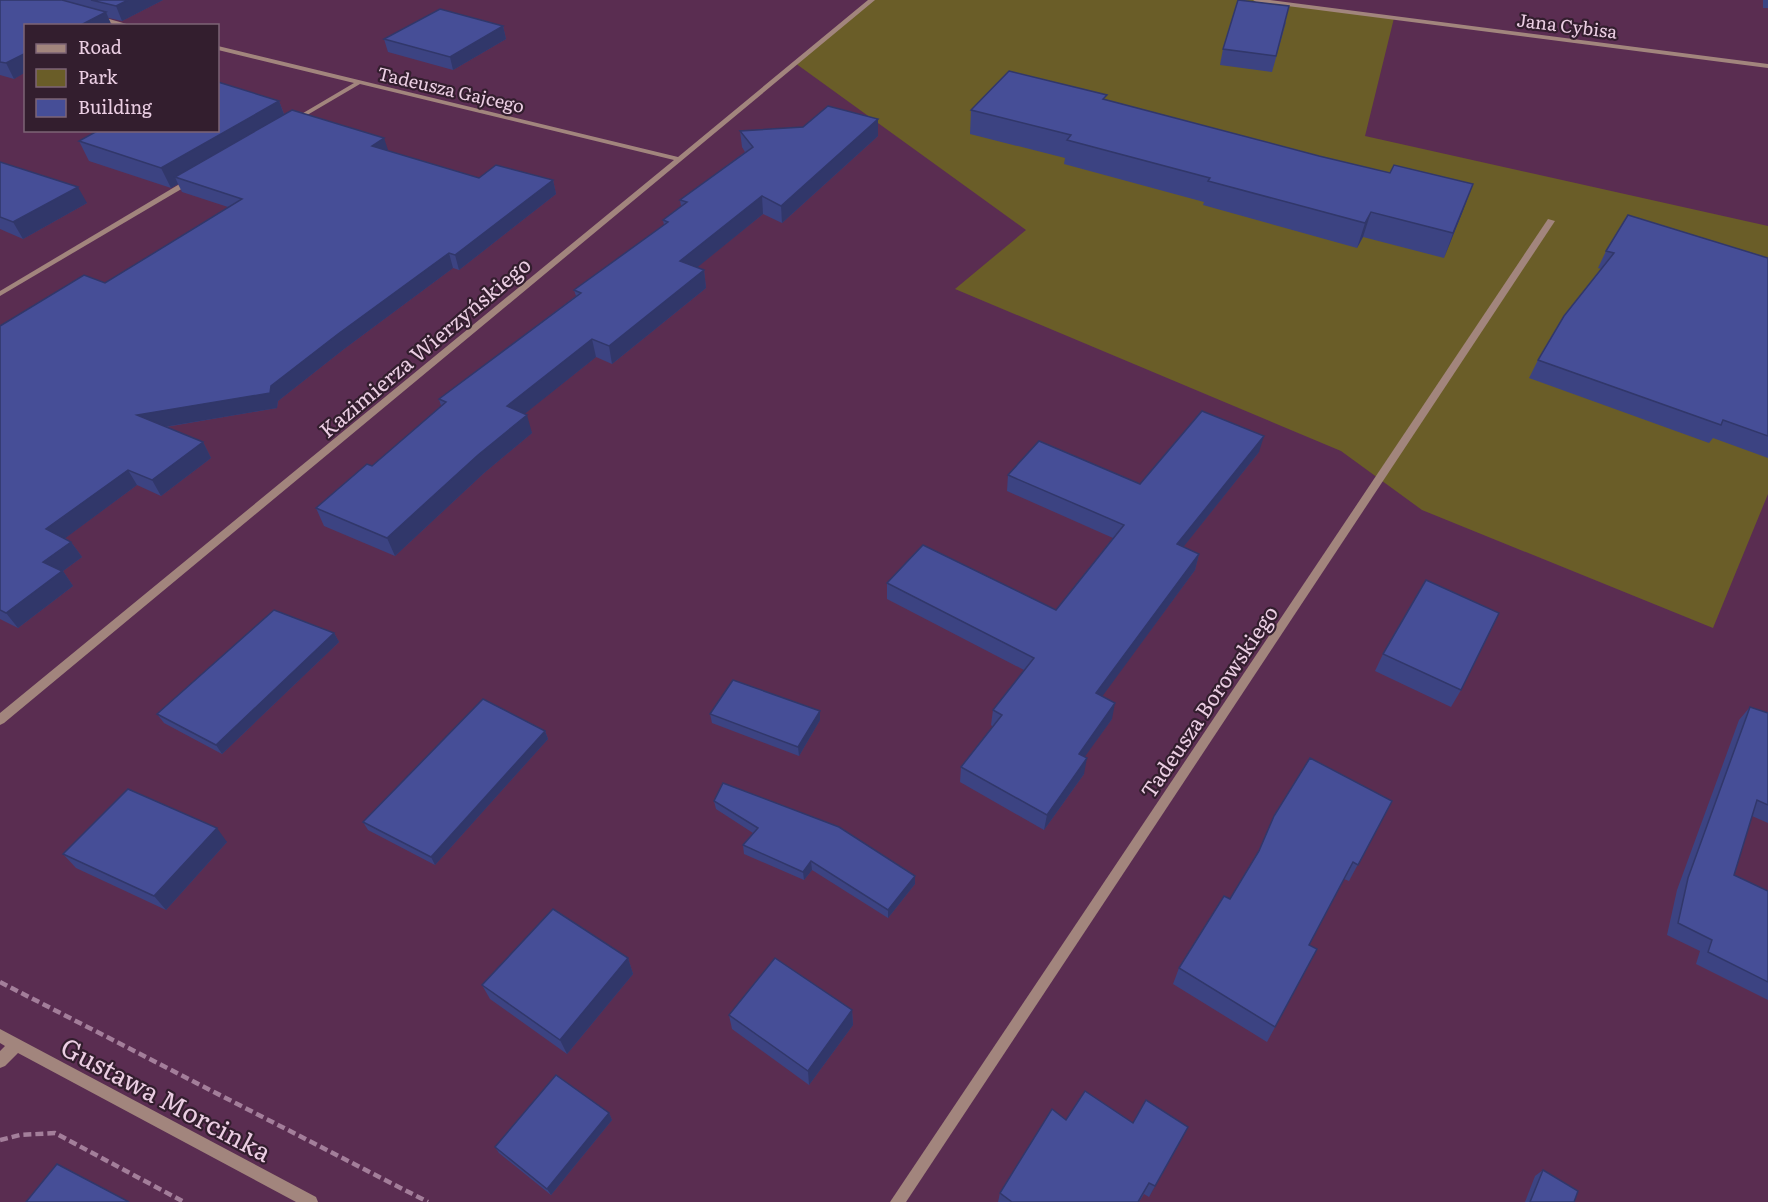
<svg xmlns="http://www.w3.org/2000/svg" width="1768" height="1202" font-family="Literata,serif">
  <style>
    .green { fill: #6a5d28 }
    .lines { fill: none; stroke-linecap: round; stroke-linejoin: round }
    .path { stroke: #a37e9a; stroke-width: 4.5; stroke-dasharray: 8 4; stroke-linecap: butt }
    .minor { fill: #a2857d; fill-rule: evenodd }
    .wall { fill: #3c4382 }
    .shaded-wall { fill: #31376a }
    .building { fill: #464e97; stroke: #31376a; stroke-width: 1.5 }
    .labels { text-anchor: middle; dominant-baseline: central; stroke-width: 4.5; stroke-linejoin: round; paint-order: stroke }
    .far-street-label { font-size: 18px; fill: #ebcee3; stroke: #331e2e }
    .street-label { font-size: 21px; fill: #ebcee3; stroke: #331e2e }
    .near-street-label { font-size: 26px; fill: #ebcee3; stroke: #331e2e }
  </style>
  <rect width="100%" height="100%" fill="#5a2d51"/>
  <!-- green -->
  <polygon class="green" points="872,0 1256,0 1394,18 1365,136 1768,226 1768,494 1713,628 1422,510 1341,451 955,289 1026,230 795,63"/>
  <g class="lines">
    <!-- path -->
    <g class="path">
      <polyline points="0,982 428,1202"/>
      <polyline points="0,1140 20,1135 55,1133 184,1202"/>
    </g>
    <!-- minor -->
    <g class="minor">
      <polygon points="868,0 875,0 4,723 0,725 0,713 674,160 360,84 297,121 293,121 293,119 354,83 218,50 218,46 678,157"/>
      <polygon points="1253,0 1270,0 1768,64 1768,68 1256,2"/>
      <polygon points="99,16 130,25 131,26 119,26 97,19 97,17"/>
      <polygon points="188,179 195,181 0,296 0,291"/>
      <polygon points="1548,219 1555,221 906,1202 890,1202"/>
      <polygon points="0,1029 316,1197 318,1202 296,1202 18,1053 5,1066 0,1068 0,1051 5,1046 0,1043"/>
    </g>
  </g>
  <!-- wall -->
  <g class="wall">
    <polygon points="0,0 163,0 122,21 109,18 14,79 0,75"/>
    <polygon points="1762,0 1768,0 1768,8 1763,8 1763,0"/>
    <polygon points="1286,22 1272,72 1220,65 1223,49"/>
    <polygon points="503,26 506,39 453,70 388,52 384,39"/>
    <polygon points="1107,100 1464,208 1444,258 1363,237 1357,248 1203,205 1204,202 1064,164 1065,158 970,134 971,110"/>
    <polygon points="279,101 284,114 388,151 479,178 553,180 556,194 459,270 453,268 344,349 278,401 277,408 166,427 203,442 211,458 161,496 137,485 65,538 71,542 82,557 63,571 73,586 18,628 0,619 0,326 105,283 228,207 182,192 178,184 171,188 89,161 79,141"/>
    <polygon points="740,131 878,136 782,223 763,214 697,267 704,270 706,288 612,364 596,357 524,414 532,433 484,473 395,556 324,526 316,508 372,466 441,406 439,399 576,296 574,290 664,225 663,220 681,206 680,200 745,152 742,147"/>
    <polygon points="0,162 87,203 23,239 0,229"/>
    <polygon points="1606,251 1768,258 1768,458 1713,438 1709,443 1529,378 1538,360 1601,269 1598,268"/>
    <polygon points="1259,452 1183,547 1199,554 1195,570 1102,696 1112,719 1084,757 1084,774 1044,830 960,782 961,767 993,727 991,725 993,710 1024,670 887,599 887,583 1056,610 1113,538 1007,491 1008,475 1140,484"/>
    <polygon points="334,633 339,642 222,754 164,723 157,714"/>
    <polygon points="1383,654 1461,690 1451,707 1375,671"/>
    <polygon points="1750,707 1768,713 1768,823 1752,816 1734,875 1768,891 1768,1000 1696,964 1700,951 1667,935 1677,890 1739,720"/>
    <polygon points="710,714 820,720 799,756 712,723"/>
    <polygon points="545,731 548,739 435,865 368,830 363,822"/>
    <polygon points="714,801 915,884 888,918 812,870 804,880 744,854 743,845 753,833 716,809"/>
    <polygon points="1392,801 1349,881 1344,879 1309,945 1317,949 1267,1042 1173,984 1179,968 1230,899"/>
    <polygon points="227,842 166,910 76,868 63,854"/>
    <polygon points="628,958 633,974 567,1054 490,999 482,985"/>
    <polygon points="852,1010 853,1025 809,1085 732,1029 729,1015"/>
    <polygon points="609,1113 612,1120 551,1195 499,1153 495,1147"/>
    <polygon points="1066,1120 1133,1123 1182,1139 1149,1197 1144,1194 1139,1202 998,1202 1000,1193"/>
    <polygon points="1543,1170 1574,1202 1525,1202 1535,1176"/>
  </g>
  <!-- shaded-wall -->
  <g class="shaded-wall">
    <polygon points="128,0 163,0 122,21 116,6"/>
    <polygon points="106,12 112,26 79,26"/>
    <polygon points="503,26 506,39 453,70 450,57"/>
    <polygon points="26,53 26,72 14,79 6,63"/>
    <polygon points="279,101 286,120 175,177 178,184 171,188 161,168"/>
    <polygon points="878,119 878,136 782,223 781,206"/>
    <polygon points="384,138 389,153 372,146"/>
    <polygon points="553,180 556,194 459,270 455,255"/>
    <polygon points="1473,184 1464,208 1444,258 1453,233"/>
    <polygon points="78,187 87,203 23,239 13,222"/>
    <polygon points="762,196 763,214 683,279 680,261"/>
    <polygon points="1371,212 1363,237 1357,248 1365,223"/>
    <polygon points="449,253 453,268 344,349 278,401 277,408 146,430 137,415 271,386 338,334"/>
    <polygon points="704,270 706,288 612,364 609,346"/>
    <polygon points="592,339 596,357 512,424 507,406"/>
    <polygon points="527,415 532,433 484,473 395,556 387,538 478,455"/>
    <polygon points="1264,436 1259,452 1173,560 1177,544"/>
    <polygon points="203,442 211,458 161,496 152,480"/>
    <polygon points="128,470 137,485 56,545 46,529"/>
    <polygon points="71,542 82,557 63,571 73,586 18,628 6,613 43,562"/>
    <polygon points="1199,554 1195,570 1093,709 1096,693"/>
    <polygon points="334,633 339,642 222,754 216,745"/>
    <polygon points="1115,703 1112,719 1076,769 1079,754"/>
    <polygon points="820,711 820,720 799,756 798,747"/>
    <polygon points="545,731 548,739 435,865 431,857"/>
    <polygon points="1087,758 1084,774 1044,830 1047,815"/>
    <polygon points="217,828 227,842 166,910 154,896"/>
    <polygon points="811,861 812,870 804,880 803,872"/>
    <polygon points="915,876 915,884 888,918 888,910"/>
    <polygon points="628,958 633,974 567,1054 560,1040"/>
    <polygon points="852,1010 853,1025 809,1085 808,1071"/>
    <polygon points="609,1113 612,1120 551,1195 547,1189"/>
    <polygon points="1188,1127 1182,1139 1149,1197 1155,1186"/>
  </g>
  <!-- building -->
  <g class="building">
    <polygon points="0,0 62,0 106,12 79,26 26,26 26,53 6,63 0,62"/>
    <polygon points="91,0 128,0 116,6"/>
    <polygon points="1238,0 1289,6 1276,56 1223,49"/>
    <polygon points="440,9 503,26 450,57 384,39"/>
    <polygon points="1009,71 1107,95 1103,99 1319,156 1390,173 1394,165 1473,184 1453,233 1371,212 1365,223 1208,181 1210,178 1067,140 1071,135 971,110"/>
    <polygon points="218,82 279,101 161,168 79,141 99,130 218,130"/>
    <polygon points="828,106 878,119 781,206 762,196 680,261 704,270 609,346 592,339 507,406 527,415 478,455 387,538 316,508 367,464 372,466 446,402 439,399 581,293 574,290 668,222 663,220 687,202 680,200 753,147 740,131 803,127"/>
    <polygon points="292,110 384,138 372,146 479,178 496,165 553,180 455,255 449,253 338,334 271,386 270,393 137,415 203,442 152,480 128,470 46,529 71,542 43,562 62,571 6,613 0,610 0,326 84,275 105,283 242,199 175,177"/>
    <polygon points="0,162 78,187 13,222 0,217"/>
    <polygon points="1628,215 1768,258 1768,436 1723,420 1721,425 1538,360 1564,316 1614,253 1606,251"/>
    <polygon points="1202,411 1264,436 1177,544 1199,554 1096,693 1115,703 1079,754 1087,758 1047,815 961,767 1002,715 993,710 1034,658 887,583 923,545 1056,610 1124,525 1008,475 1039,441 1140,484"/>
    <polygon points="1426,580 1499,613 1461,690 1383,654"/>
    <polygon points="274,610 334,633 216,745 157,714"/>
    <polygon points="733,680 820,711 798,747 710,714"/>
    <polygon points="483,699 545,731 431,857 363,822"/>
    <polygon points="1750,707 1768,713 1768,805 1757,800 1734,875 1768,891 1768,982 1708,952 1712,940 1678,923 1688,878"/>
    <polygon points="1310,758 1392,801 1358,865 1353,862 1309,945 1317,949 1275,1027 1179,968 1224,896 1230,899 1259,851 1274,816"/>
    <polygon points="723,783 839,827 915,876 888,910 811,861 803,872 743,845 758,828 714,801"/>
    <polygon points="128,789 217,828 154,896 63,854"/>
    <polygon points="553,909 628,958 560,1040 482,985"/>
    <polygon points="775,958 852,1010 808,1071 729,1015"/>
    <polygon points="556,1075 609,1113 547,1189 495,1147"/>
    <polygon points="1085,1091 1133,1123 1146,1100 1188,1127 1155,1186 1149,1183 1138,1202 1012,1202 1000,1193 1052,1109 1066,1120"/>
    <polygon points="57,1164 129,1202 26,1202"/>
    <polygon points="1543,1170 1578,1191 1574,1202 1530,1202"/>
  </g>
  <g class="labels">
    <!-- far-street labels -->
    <g class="far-street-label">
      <text transform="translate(1567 25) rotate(7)">Jana Cybisa</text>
      <text transform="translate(451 89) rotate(13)">Tadeusza Gajcego</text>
    </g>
    <!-- street labels -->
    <g class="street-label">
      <text transform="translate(424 346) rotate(-40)">Kazimierza Wierzyńskiego</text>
      <text transform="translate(1208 701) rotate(-56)">Tadeusza Borowskiego</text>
    </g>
    <!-- near-street labels -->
    <g class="near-street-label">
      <text transform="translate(167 1098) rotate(28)">Gustawa Morcinka</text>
    </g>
  </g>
  <!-- legend -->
  <rect x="24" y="24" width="195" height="108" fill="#331e2e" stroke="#7d6476" stroke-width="1.5"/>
  <rect x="36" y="44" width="30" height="9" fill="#a2857d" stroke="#7d6476" stroke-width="1.5"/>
  <text x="78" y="54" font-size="18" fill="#ebcee3">Road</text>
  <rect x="36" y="69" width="30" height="18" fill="#6a5d28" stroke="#7d6476" stroke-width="1.5"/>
  <text x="78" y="84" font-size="18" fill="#ebcee3">Park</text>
  <rect x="36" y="99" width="30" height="18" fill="#464e97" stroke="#7d6476" stroke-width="1.5"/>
  <text x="78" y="114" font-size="18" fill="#ebcee3">Building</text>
</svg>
